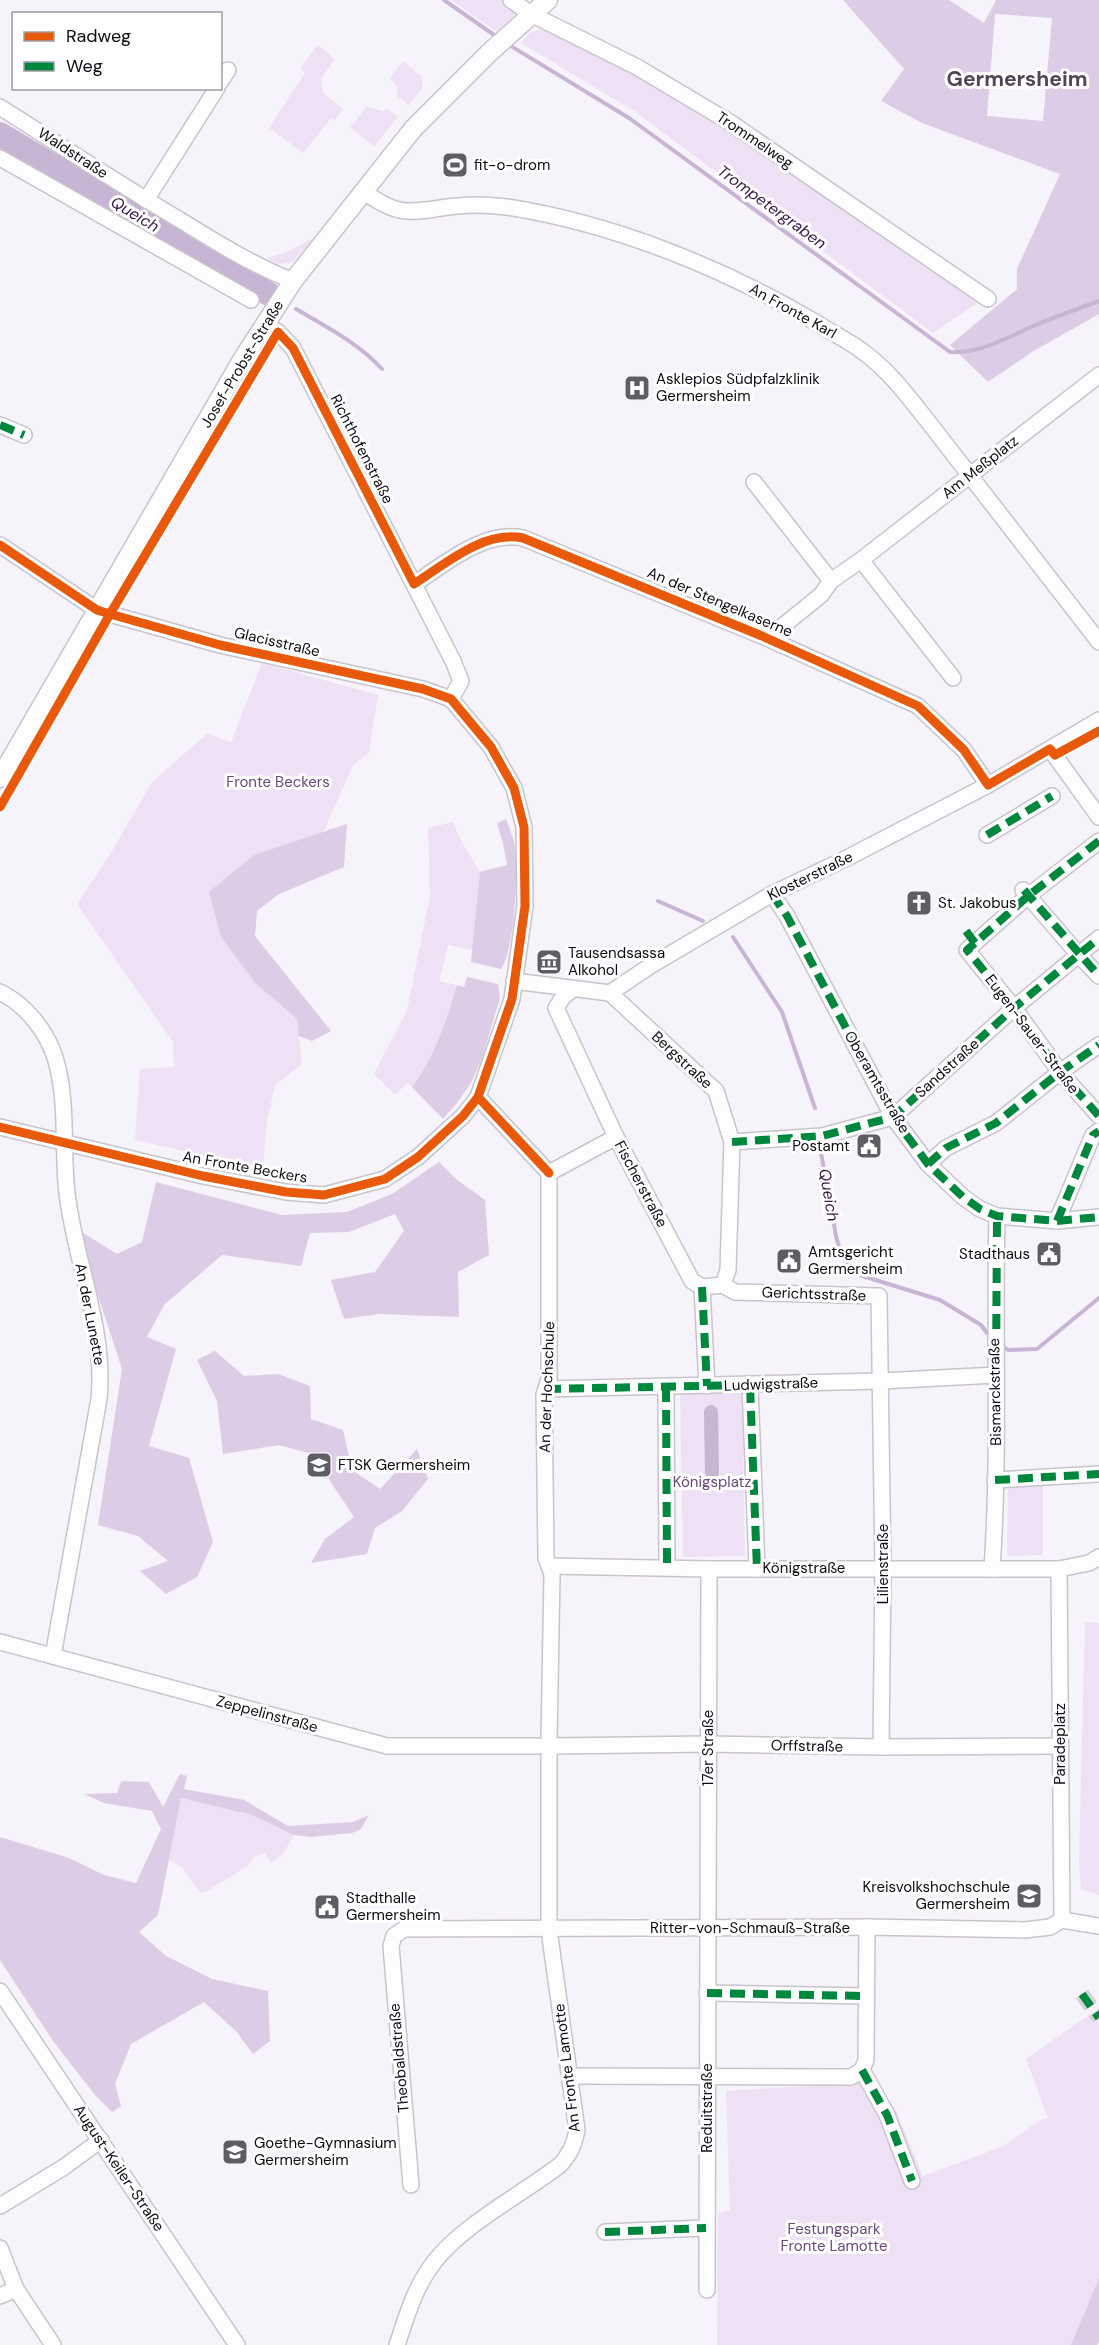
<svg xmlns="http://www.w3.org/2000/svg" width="1099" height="2345" font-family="'DM Sans',sans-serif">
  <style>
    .green { fill: #eee1f5 }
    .forest { fill: #dccce6; fill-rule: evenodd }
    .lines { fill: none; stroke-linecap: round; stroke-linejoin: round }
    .stream { stroke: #c8b5d3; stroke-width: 4 }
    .canal { stroke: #c8b5d3; stroke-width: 14 }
    .river { stroke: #c8b5d3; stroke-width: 24 }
    .minor-tunnel { stroke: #d4d0d7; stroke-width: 15; stroke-dasharray: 15 8; stroke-linecap: butt }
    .minor-casing { stroke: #c8c4cb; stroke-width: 18 }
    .major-casing { stroke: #c8c4cb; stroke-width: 21 }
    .minor { stroke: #fefdfe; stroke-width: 15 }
    .major { stroke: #fefdfe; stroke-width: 18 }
    .quiet { stroke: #00873e; stroke-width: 8; stroke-dasharray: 15 8; stroke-linecap: butt }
    .cycleway-casing { stroke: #fff; stroke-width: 13 }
    .cycleway { stroke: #e8590c; stroke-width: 9 }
    .labels { text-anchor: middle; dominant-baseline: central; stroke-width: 6; stroke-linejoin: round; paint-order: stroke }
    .street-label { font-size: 15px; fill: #0e0a11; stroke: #fff }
    .poi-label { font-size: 15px; fill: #0e0a11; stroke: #fff; text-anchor: start }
    .park-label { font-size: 15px; fill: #6a477c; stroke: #fff }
    .water-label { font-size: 16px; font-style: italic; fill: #391748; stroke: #fff }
    .district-label { font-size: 21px; font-weight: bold; fill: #504557; stroke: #fff }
  </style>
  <rect width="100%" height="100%" fill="#f7f3fa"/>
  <!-- green -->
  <g class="green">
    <polygon points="451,0 502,0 513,10 515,15 497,32"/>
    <polygon points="547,26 717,119 983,299 933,333 634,111 521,43 530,33"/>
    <polygon points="318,45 335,59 321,79 323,93 343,109 335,120 331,118 303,153 269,128 305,73 300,68"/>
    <polygon points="403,61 422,77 422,88 409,105 397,96 398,88 390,78"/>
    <polygon points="367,106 382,111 388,109 398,117 374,146 350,128"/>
    <polygon points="315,237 293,262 279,264 266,258 287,252"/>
    <polygon points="262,663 378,695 369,753 353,765 323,833 254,855 255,983 297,1019 302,1064 275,1085 267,1121 263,1168 135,1140 140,1069 174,1067 173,1042 77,904 112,851 152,782 207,734 231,742"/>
    <path d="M453 822 460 839 480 872 473 950 448 945 439 981 457 985C446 1022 435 1057 412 1087L407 1083 395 1095 374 1074 407 1011 430 895 428 828Z"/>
    <polygon points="742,1392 745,1556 683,1557 680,1393"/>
    <polygon points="1043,1483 1043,1555 1007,1556 1008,1485"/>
    <polygon points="1085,1622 1099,1623 1099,1895 1081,1889 1079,1862"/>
    <polygon points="181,1798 252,1815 294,1835 283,1854 271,1863 265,1853 254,1857 248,1866 205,1892 200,1892 182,1867 169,1860"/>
    <polygon points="1099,2008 1099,2278 1071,2345 717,2345 718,2213 730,2210 726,2091 859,2083 872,2080 896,2110 923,2176 1004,2146 1039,2121 1048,2118 1026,2059"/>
  </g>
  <!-- forest -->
  <g class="forest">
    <path d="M843 0H949L984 23 996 0H1099V314L1032 352 988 382 950 345 1017 289V269L1060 174 922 123 881 101 904 69ZM995 14 1052 18 1043 121 987 116Z"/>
    <path d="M506 819C509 827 512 835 514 842 519 867 515 949 501 969L471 962 480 872 507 865 503 843 497 823Z"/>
    <polygon points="347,824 344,867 279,894 257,911 255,936 331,1031 312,1041 299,1036 297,1019 255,983 221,937 209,892 254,855"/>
    <path d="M467 977 498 984 500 998 482 1058 471 1083 457 1103 443 1119 412 1087C435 1056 446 1022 457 985L464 987Z"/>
    <polygon points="439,1162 456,1179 485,1200 489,1255 458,1272 459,1317 379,1314 344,1319 331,1280 375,1272 404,1231 395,1214 349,1232 310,1233 301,1266 222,1255 164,1305 147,1337 176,1349 149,1446 189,1458 213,1542 197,1577 166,1594 140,1571 168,1561 138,1536 98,1525 122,1369 91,1274 80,1231 117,1254 142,1242 156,1182 282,1215 347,1212 392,1194"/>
    <polygon points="215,1351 244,1376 278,1374 310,1386 311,1419 343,1430 352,1470 380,1489 417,1449 428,1479 402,1511 375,1528 367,1554 311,1563 325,1539 354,1517 332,1484 316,1455 279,1445 223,1454 217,1401 197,1360"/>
    <polygon points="180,1774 187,1776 184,1789 244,1800 288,1826 353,1822 369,1815 361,1829 352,1833 310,1837 294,1835 252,1815 181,1798 158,1915 139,1932 166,1956 212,1979 268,1991 270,2041 253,2054 236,2031 204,2002 131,2044 115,2084 121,2106 112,2112 95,2095 53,2041 0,1960 0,1837 69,1858 104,1875 136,1883 161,1829 152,1811 104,1803 84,1794 117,1793 121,1781 149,1782 163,1807"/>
    <polygon points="1099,2278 1099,2341 1097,2345 1071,2345"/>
  </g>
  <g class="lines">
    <!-- stream -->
    <g class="stream">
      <polyline points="444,0 497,37"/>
      <path d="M506 43 629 118 950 352C979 354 1007 338 1033 326 1055 317 1077 309 1099 301"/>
      <path d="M296 309C327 327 358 343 382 369"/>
      <polyline points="658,901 703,921"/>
      <polyline points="733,937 782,1012 815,1108"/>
      <polyline points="820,1147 836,1236 840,1251 853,1273 940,1300 981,1325 987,1333"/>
      <polyline points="1004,1347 1008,1350 1037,1349 1099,1298"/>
    </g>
    <!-- canal -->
    <polyline class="canal" points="711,1412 712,1472"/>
    <!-- river -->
    <polyline class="river" points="0,134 269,294"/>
    <!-- minor-tunnel -->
    <polyline class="minor-tunnel" points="1082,1994 1099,2018"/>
    <!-- minor casing -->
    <g class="minor-casing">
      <g id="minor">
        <polyline points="511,0 531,14 637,67 731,123 988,299"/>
        <polyline points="220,82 228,70"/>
        <path d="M0 107C60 145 119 184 180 220 217 243 253 265 293 281"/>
        <polyline points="0,158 251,300"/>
        <path d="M363 191C374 199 386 207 399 210 418 214 439 207 458 206 474 204 491 205 507 207 616 224 726 269 820 325 834 334 849 341 862 351 889 370 910 399 930 424L1099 642"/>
        <polyline points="146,200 217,88"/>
        <polyline points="264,323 278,332 293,348 453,661 461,681 451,699"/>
        <polyline points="0,425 24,435"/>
        <polyline points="754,482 831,581"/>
        <polyline points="0,545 97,610 110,614 220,645 423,689 451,699 491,747 514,788 524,827 525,906 512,999 478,1097 463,1116 418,1157 385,1179 324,1195 286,1192 203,1176 0,1127"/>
        <polyline points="861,560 953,678"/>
        <path d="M414 584C445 564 484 530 523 538L762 636 918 706 964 750 988 785"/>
        <polyline points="768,638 821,595 831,581 861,560 1099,375"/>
        <polyline points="1050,749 1099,817"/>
        <polyline points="987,835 1052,796"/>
        <polyline points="1099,841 1028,896 967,950 1014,1008 1060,1072 1099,1116"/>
        <polyline points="1023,890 1079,955 1099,976"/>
        <polyline points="772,894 787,916 893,1117 928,1164 963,1197 980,1209 997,1216 1057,1221 1099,1217"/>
        <polyline points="514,981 610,993 650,966 772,894 847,858 988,785 1099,720"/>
        <polyline points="573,989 563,997 556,1008 616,1137 692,1281 702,1287 723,1285 735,1292 879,1296 883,1568 881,1747"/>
        <path d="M0 992C26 1005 48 1032 56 1061 68 1103 62 1150 67 1193 75 1262 106 1329 99 1399L53 1656"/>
        <polyline points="610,993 716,1091 732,1142 728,1270 723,1285"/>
        <polyline points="478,1097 549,1173 549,1379 544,1395 546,1558 552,1574 549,1740"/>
        <polyline points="732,1142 822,1136 893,1117 1014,1008 1099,938"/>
        <polyline points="928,1164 946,1148 996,1123 1060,1072 1099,1045"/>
        <polyline points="549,1173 616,1137"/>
        <polyline points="1057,1221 1093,1135 1099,1131"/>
        <polyline points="702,1287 707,1386"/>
        <polyline points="750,1385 757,1569"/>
        <polyline points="666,1387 667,1567"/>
        <polyline points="546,1389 881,1381 996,1375"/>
        <polyline points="995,1480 1099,1474"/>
        <polyline points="549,1566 709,1569 1059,1569 1089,1563 1099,1557"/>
        <path d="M992 1569C1000 1451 994 1333 997 1216"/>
        <polyline points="1059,1569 1062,1920"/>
        <polyline points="0,1642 387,1746 539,1746"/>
        <polyline points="553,1746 708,1744 881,1747 1060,1746"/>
        <polyline points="0,1991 237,2345"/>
        <polyline points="707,1993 865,1996"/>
        <polyline points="862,2070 866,2060 867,1927"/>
        <polyline points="862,2070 887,2115 912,2181"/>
        <polyline points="570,2076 851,2077 862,2070"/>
        <polyline points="411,2185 391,1946 394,1936 404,1929 867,1927 1025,1930 1050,1927 1062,1920 1099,1926"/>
        <polyline points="0,2206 64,2167 101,2140"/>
        <polyline points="605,2232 706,2228"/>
        <polyline points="0,2248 16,2289 53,2345"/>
        <polyline points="707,2290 709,1569"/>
        <polyline points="0,2296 16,2289"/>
        <path d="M397 2345C407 2315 415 2286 435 2261 463 2225 522 2194 560 2165 570 2154 574 2145 577 2130L549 1930V1753"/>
      </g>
    </g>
    <!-- major casing -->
    <g class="major-casing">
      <polyline id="major" points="0,778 242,360 293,281 413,129 489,53 548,0"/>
    </g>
    <!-- minor -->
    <use href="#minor" class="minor"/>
    <!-- major -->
    <use href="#major" class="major"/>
    <!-- quiet -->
    <g class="quiet">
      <polyline points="0,425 24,435"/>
      <polyline points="987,835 1052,796"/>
      <polyline points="1099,841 1028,896 967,950 1014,1008 1060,1072 1099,1116"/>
      <polyline points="1024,890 1099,976"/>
      <polyline points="772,894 787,916 893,1117 928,1164 963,1197 980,1209 997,1216 1057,1221 1099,1217"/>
      <polyline points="966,931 975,943"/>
      <polyline points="732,1142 822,1136 893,1117 1014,1008 1099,938"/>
      <polyline points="928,1164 946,1148 996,1123 1060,1072 1099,1045"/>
      <polyline points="1057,1221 1093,1135 1099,1131"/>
      <polyline points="702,1287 707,1386"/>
      <polyline points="996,1375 997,1216"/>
      <polyline points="666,1387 667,1567"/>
      <polyline points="546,1389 750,1385 757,1569"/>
      <polyline points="995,1480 1099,1474"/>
      <polyline points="707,1993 865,1996"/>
      <polyline points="1082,1994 1099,2018"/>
      <polyline points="862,2070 887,2115 912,2181"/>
      <polyline points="605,2232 706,2228"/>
    </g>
    <!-- cycleway casing -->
    <g class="cycleway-casing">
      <g id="cycleway">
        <polyline points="0,545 97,610 110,614 220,645 423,689 451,699 491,747 514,788 524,827 525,906 512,999 478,1097 463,1116 418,1157 385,1179 324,1195 286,1192 203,1176 0,1127"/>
        <path d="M0 807 110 614 278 332 293 348 414 584C445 564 484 530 523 538L762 636 918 706 964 750 988 785 1050 749 1055 755 1099 731"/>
        <polyline points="478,1097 549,1173"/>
      </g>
    </g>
    <!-- cycleway -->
    <use href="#cycleway" class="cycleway"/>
  </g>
  <!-- icons -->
  <defs>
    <g id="stadium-square" transform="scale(1.35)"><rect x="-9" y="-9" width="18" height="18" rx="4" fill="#605c63" stroke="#fff"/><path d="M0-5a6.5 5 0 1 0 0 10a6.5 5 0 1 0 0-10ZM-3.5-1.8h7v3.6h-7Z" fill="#fff"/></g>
    <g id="hospital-square" transform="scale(1.35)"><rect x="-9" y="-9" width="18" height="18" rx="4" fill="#605c63" stroke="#fff"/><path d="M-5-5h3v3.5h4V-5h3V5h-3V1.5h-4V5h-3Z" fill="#fff"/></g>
    <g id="church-square" transform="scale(1.35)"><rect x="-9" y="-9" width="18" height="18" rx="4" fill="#605c63" stroke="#fff"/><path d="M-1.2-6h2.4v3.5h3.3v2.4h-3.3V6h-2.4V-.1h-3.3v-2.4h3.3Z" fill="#fff"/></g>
    <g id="museum-square" transform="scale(1.35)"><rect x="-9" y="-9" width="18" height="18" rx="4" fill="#605c63" stroke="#fff"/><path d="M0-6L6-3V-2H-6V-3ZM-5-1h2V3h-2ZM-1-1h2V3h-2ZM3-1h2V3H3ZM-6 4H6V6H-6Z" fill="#fff"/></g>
    <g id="civic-square" transform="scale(1.35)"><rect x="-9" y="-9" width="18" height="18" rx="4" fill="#605c63" stroke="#fff"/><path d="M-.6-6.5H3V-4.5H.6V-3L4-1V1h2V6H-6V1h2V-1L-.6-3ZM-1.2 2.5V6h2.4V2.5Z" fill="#fff"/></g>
    <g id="university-square" transform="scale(1.35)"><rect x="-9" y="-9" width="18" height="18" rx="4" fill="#605c63" stroke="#fff"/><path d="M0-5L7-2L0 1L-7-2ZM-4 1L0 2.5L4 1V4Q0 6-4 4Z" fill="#fff"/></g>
    <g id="school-square" transform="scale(1.35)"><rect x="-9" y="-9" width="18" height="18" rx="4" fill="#605c63" stroke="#fff"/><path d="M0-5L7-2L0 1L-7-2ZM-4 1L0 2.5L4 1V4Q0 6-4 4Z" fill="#fff"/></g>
  </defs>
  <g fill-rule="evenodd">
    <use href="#stadium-square" x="455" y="165"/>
    <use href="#hospital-square" x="637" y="388"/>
    <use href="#church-square" x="919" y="903"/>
    <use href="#museum-square" x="549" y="962"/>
    <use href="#civic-square" x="869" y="1146"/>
    <use href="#civic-square" x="1049" y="1254"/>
    <use href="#civic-square" x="789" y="1261"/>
    <use href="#university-square" x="319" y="1465"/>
    <use href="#university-square" x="1029" y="1896"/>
    <use href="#civic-square" x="327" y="1907"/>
    <use href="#school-square" x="235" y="2152"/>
  </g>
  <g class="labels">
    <!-- street labels -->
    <g class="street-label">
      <text transform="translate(755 140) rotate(34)">Trommelweg</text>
      <text transform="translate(73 153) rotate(33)">Waldstraße</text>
      <text transform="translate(793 311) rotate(29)">An Fronte Karl</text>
      <text transform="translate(242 364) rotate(-59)">Josef-Probst-Straße</text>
      <text transform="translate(362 449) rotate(63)">Richthofenstraße</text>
      <text transform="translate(980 467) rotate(-38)">Am Meßplatz</text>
      <text transform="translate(720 602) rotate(23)">An der Stengelkaserne</text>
      <text transform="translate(277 642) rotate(13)">Glacisstraße</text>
      <text transform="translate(810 876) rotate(-26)">Klosterstraße</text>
      <text transform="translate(1032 1034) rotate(53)">Eugen-Sauer-Straße</text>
      <text transform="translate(682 1060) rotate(43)">Bergstraße</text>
      <text transform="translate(947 1068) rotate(-42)">Sandstraße</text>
      <text transform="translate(877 1082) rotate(60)">Oberamtsstraße</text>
      <text transform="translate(245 1167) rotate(10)">An Fronte Beckers</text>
      <text transform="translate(641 1184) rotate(62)">Fischerstraße</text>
      <text transform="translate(814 1294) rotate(2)">Gerichtsstraße</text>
      <text transform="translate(90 1314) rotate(79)">An der Lunette</text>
      <text transform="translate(771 1384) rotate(-2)">Ludwigstraße</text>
      <text transform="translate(547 1387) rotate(-88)">An der Hochschule</text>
      <text transform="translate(995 1392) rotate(-91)">Bismarckstraße</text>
      <text transform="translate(883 1564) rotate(-90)">Lilienstraße</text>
      <text x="804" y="1568">Königstraße</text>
      <text transform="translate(267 1714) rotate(15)">Zeppelinstraße</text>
      <text transform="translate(1060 1744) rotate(-90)">Paradeplatz</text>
      <text transform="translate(807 1746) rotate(1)">Orffstraße</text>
      <text transform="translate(708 1748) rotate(-90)">17er Straße</text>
      <text x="750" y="1928">Ritter-von-Schmauß-Straße</text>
      <text transform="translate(399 2058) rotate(-95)">Theobaldstraße</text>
      <text transform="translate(567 2068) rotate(-97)">An Fronte Lamotte</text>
      <text transform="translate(707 2108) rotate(-90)">Reduitstraße</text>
      <text transform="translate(119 2168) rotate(56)">August-Keiler-Straße</text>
    </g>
    <!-- poi labels -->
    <g class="poi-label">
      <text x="474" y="165">fit-o-drom</text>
      <text x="656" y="379">Asklepios Südpfalzklinik<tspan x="656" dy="17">Germersheim</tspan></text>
      <text x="938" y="903">St. Jakobus</text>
      <text x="568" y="953">Tausendsassa<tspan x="568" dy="17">Alkohol</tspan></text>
      <text x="850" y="1146" text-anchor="end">Postamt</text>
      <text x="808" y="1252">Amtsgericht<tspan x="808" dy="17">Germersheim</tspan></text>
      <text x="1030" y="1254" text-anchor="end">Stadthaus</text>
      <text x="338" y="1465">FTSK Germersheim</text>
      <text x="1010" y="1887" text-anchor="end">Kreisvolkshochschule<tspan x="1010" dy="17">Germersheim</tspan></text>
      <text x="346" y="1898">Stadthalle<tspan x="346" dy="17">Germersheim</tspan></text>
      <text x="254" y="2143">Goethe-Gymnasium<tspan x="254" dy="17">Germersheim</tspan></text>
    </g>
    <!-- park labels -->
    <g class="park-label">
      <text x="278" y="782">Fronte Beckers</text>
      <text x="712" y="1482">Königsplatz</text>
      <text x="834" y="2229">Festungspark<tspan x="834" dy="17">Fronte Lamotte</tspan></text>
    </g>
    <!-- water labels -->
    <g class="water-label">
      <text transform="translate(772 207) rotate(36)">Trompetergraben</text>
      <text transform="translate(135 214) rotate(31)">Queich</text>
      <text transform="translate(829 1195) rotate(80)">Queich</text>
    </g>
    <!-- district labels -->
    <g class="district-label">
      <text x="1017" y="79">Germersheim</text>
    </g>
  </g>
  <!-- legend -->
  <rect x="12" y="12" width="210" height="78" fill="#ffffff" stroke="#9f9da0" stroke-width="1.5"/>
  <rect x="24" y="32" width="30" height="9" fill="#e8590c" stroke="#9f9da0" stroke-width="1.5"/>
  <text x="66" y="42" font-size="18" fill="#0e0a11">Radweg</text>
  <rect x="24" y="62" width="30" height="9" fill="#00873e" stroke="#9f9da0" stroke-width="1.5"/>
  <text x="66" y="72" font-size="18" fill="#0e0a11">Weg</text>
</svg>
